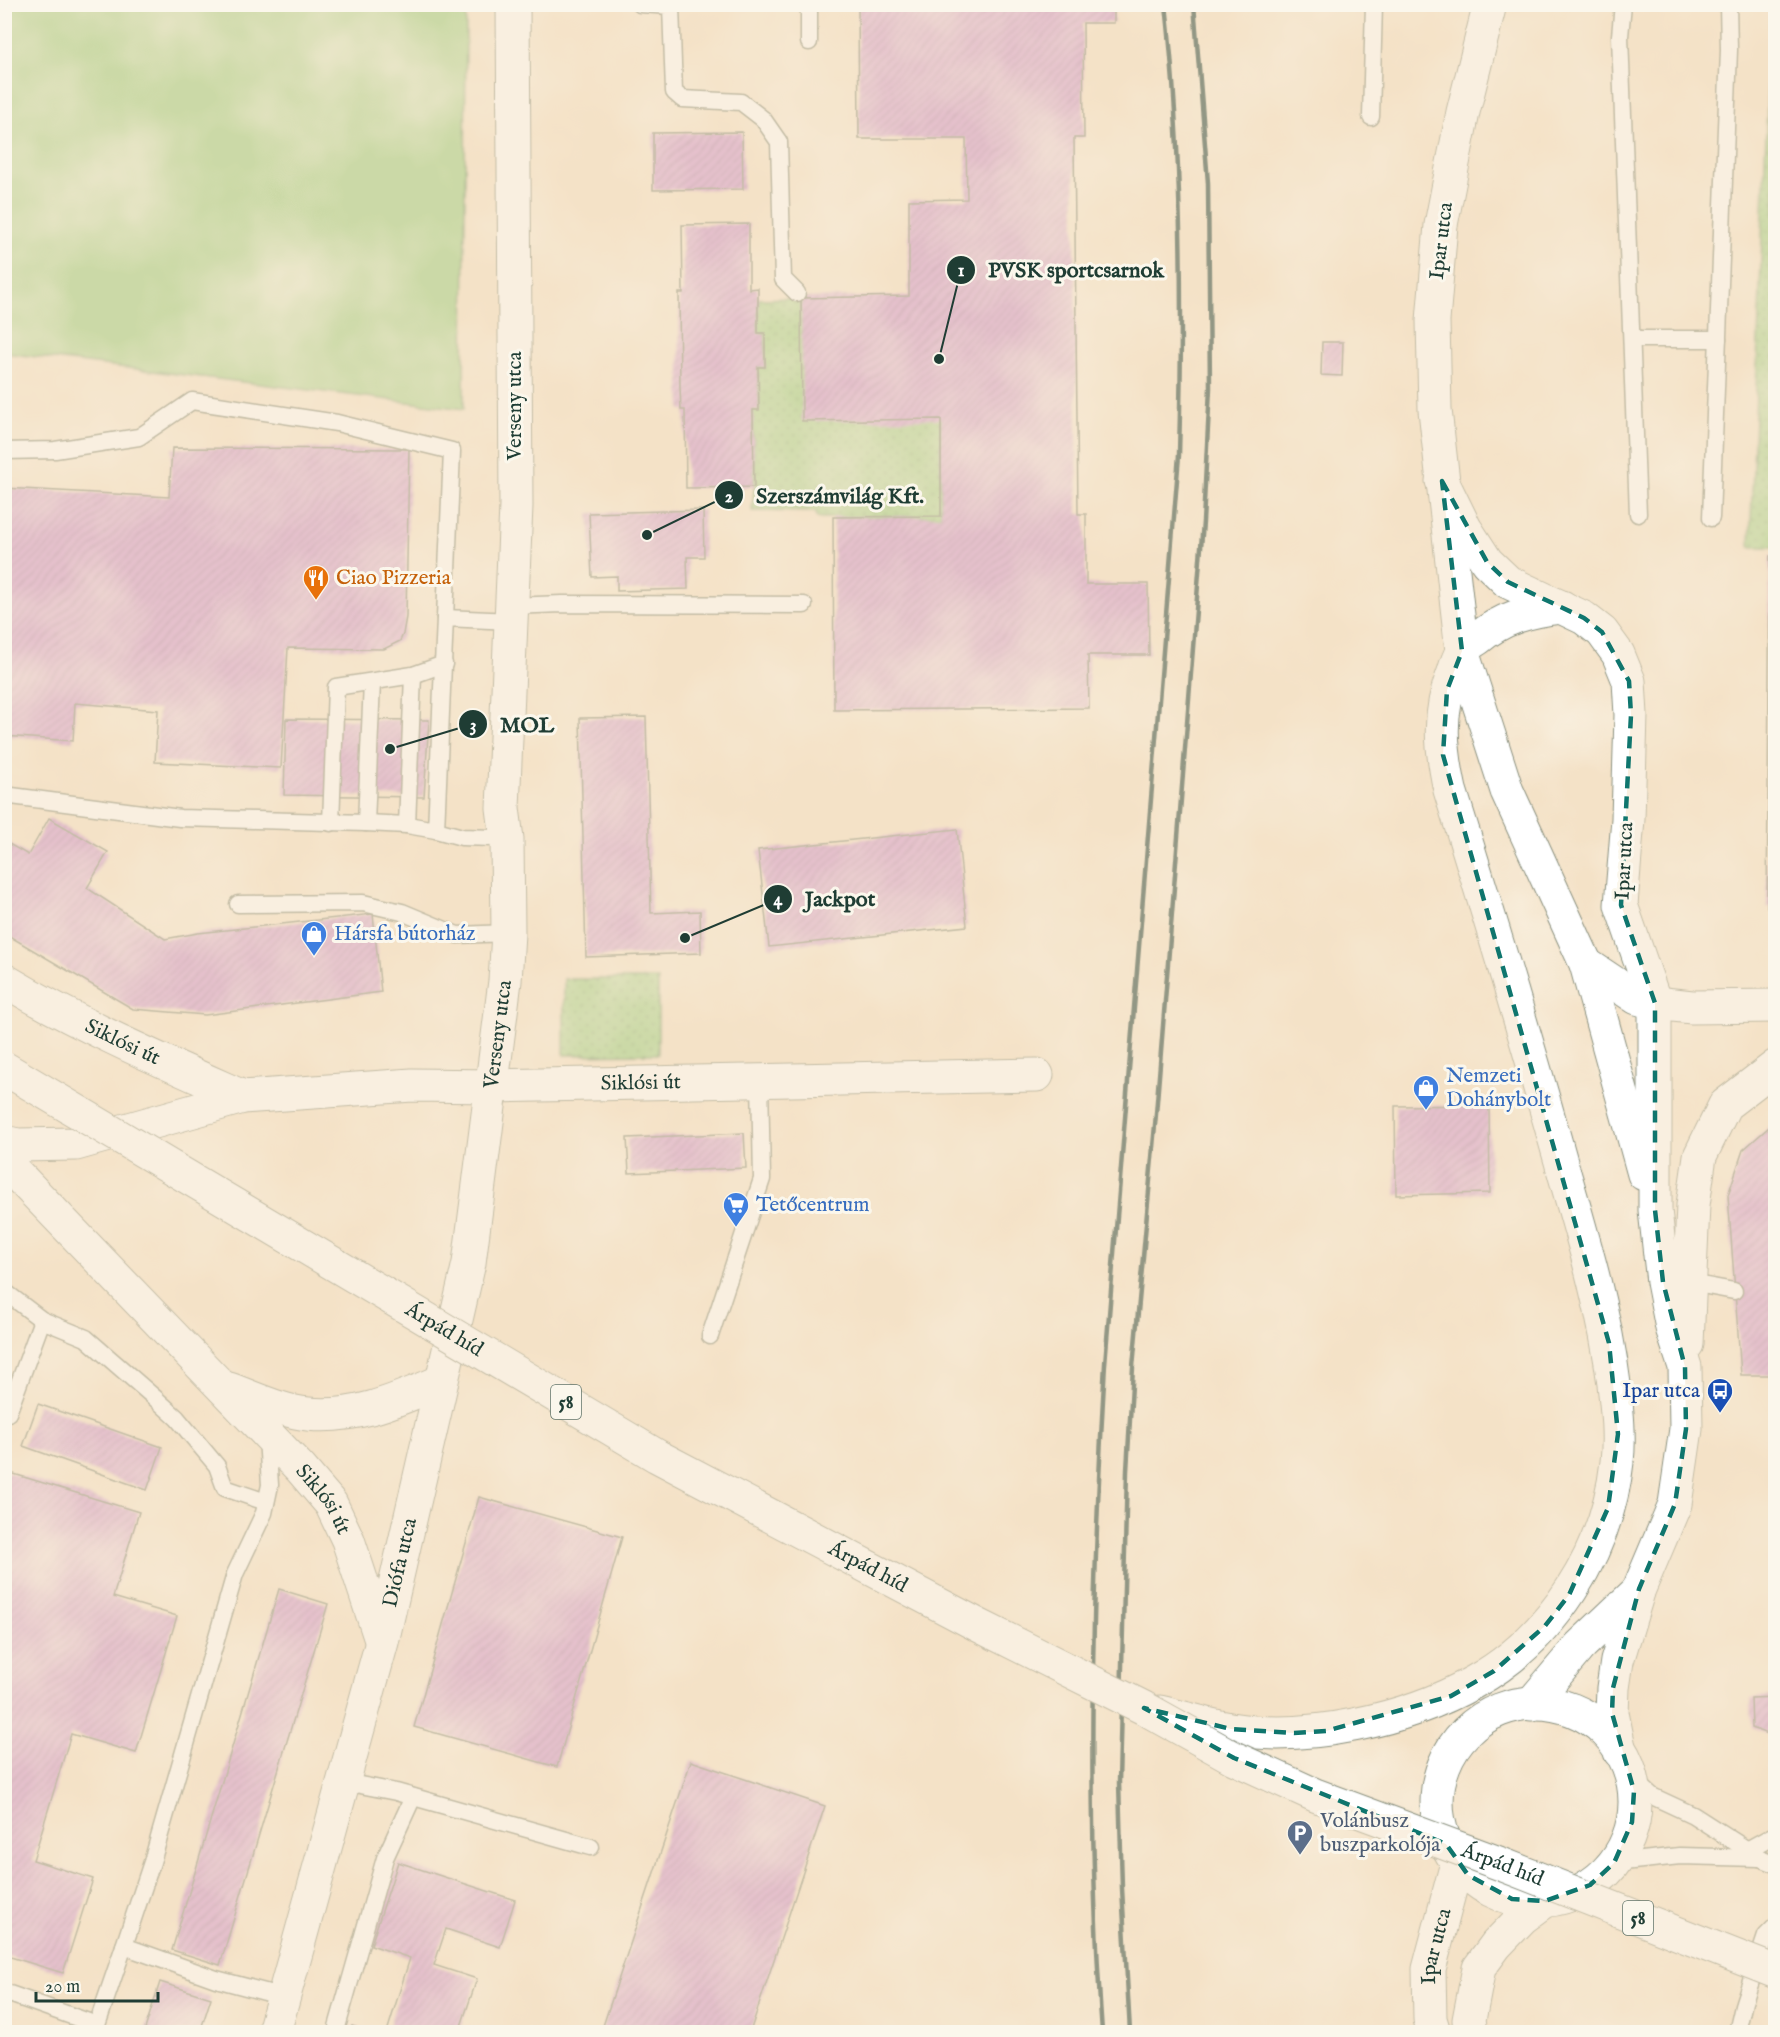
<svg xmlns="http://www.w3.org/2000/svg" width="1780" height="2037" font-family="'IM FELL English',serif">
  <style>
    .park { fill: url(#park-dots); stroke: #5c865a; stroke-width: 1.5 }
    .pitch { fill: #9acf80; stroke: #5c865a; stroke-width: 1.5 }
    .building { fill: url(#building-hatch) }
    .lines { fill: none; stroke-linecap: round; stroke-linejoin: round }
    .lane-casing { stroke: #8a907e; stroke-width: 19 }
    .street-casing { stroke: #8a907e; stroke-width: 35 }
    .secondary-casing { stroke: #8a907e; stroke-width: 35 }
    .lane { stroke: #fff; stroke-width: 16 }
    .street { stroke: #fff; stroke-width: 33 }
    .secondary { stroke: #fff; stroke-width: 33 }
    .rail { stroke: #1f3d34; stroke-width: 4.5 }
    .primary-bridge-casing { stroke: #8a907e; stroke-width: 35; stroke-linecap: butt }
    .primary-bridge { stroke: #fff; stroke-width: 33 }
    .marked { fill: none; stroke: #0f766e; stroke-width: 4.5; stroke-dasharray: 12 8; stroke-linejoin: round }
    .labels { text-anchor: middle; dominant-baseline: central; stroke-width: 6; stroke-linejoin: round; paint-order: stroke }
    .shield { fill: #fbf7ec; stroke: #61756b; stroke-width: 1.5 }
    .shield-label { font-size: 20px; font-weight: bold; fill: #1f3d34 }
    .street-label { font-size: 21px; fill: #1f3d34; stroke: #fbf7ec }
    .food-label { font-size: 21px; fill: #c56008; stroke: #fbf7ec; text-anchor: start }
    .shop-label { font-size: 21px; fill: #366cbe; stroke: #fbf7ec; text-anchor: start }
    .transit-label { font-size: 21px; fill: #164399; stroke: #fbf7ec; text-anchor: end }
    .service-label { font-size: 21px; fill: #4e5e75; stroke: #fbf7ec; text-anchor: start }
    .leader { fill: none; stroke: #1f3d34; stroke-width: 2 }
    .callout-dot { fill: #1f3d34; stroke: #fbf7ec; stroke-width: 2 }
    .mark-label { font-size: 18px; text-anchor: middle; font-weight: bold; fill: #fff }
    .callout-label { font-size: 22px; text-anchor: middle; font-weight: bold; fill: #1f3d34; stroke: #fbf7ec; stroke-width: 6; stroke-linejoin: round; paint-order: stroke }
  </style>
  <defs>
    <pattern id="park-dots" width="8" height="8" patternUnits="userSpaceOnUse" patternTransform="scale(1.5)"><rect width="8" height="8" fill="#9acf80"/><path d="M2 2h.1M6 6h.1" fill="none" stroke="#7da96a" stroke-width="1.8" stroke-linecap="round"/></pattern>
    <pattern id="building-hatch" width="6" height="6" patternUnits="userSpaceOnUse" patternTransform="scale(1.5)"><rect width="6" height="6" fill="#d399d3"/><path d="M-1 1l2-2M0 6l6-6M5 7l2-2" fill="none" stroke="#ab7eac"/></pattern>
  </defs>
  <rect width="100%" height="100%" fill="#fbf7ec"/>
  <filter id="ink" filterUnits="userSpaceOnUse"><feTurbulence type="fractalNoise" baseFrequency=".0167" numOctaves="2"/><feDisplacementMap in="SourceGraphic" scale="12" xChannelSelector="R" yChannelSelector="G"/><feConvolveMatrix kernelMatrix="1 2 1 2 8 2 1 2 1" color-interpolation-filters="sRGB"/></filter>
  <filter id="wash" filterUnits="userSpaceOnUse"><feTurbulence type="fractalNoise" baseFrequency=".008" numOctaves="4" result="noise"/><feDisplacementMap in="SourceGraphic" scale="24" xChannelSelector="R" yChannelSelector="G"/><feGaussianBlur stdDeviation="1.35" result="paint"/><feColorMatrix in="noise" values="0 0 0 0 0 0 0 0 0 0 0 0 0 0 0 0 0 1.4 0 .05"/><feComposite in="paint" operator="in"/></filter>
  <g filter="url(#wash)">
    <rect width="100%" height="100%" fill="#f4e2c7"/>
    <!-- park -->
    <g class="park">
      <polygon points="1775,4 1776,547 1750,547 1771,5"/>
      <polygon points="801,298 941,419 941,516 817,518 816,512 752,511 754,487 753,410 759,409 758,367 765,367 765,333 758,333 758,299"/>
      <polygon points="564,979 658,979 658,1054 564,1055"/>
    </g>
    <!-- pitch -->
    <polygon class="pitch" points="5,4 466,5 464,409 5,353"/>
    <g id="blocks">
      <!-- building -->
      <g class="building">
        <polygon points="858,4 1114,4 1114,23 1083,23 1084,138 1074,138 1078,514 1086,514 1086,584 1148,584 1149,655 1088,655 1089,708 834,710 833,517 941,516 941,419 802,421 801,298 909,296 909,200 967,199 966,139 859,139"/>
        <polygon points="742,132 743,189 653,190 653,133"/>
        <polygon points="749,224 749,289 758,288 758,333 765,333 765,367 758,367 759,410 753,410 754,487 686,488 685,410 681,410 680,387 679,293 683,293 682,225"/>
        <polygon points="1322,342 1343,342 1342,376 1321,375"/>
        <polygon points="172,448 409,449 406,617 403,634 400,641 384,649 288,648 281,768 155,762 158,710 75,703 73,741 4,736 4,488 169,497"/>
        <polygon points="703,510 704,557 687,557 688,589 617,591 617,576 592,577 589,513"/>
        <polygon points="1770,556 1776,556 1776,907 1767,907"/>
        <polygon points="646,717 651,913 700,911 701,953 586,957 580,718"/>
        <polygon points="286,719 429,720 424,797 284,795"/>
        <polygon points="49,818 108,852 87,888 165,939 198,933 373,914 381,992 205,1015 133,1009 4,933 4,841 28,855"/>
        <polygon points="957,829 967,926 769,947 758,850"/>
        <polygon points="1489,1105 1490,1193 1396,1195 1395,1106"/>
        <polygon points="1776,1121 1776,1375 1741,1375 1728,1195 1743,1150"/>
        <polygon points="744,1133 746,1168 629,1173 627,1138"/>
        <polygon points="38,1404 162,1447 147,1490 23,1446"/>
        <polygon points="4,1471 139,1512 113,1597 177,1616 136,1753 71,1734 33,1860 93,1879 63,1973 4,1955 7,1938 4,1937"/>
        <polygon points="479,1497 622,1537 557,1767 414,1727"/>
        <polygon points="279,1589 328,1604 220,1965 172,1950"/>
        <polygon points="1776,1697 1776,1737 1752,1728 1751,1698"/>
        <polygon points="691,1761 825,1806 750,2032 601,2032"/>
        <polygon points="398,1862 515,1900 500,1947 446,1929 434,1965 477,1979 459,2032 387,2032 410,1958 371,1945"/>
        <polygon points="160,1982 211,1998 200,2032 144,2032"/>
        <polygon points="352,2026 370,2032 350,2032"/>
      </g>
    </g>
  </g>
  <g filter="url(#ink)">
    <use href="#blocks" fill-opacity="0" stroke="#8a907e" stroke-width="1.5"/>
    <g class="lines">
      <!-- lane casing -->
      <g class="lane-casing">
        <g id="lane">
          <polyline points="640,4 671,6 674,92 682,99 741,102 763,119 779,142 783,279 797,293"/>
          <polyline points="1623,4 1620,36 1638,514"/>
          <polyline points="809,42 809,4"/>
          <polyline points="1371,117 1374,4"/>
          <polyline points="1632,339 1718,339"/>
          <polyline points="4,451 55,450 139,437 192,401 337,423 452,451 445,618"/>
          <polyline points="1711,518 1729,50 1728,4"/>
          <polyline points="512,606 562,604 804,605"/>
          <polyline points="4,795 180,818 366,823 407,825 436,830"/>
          <polyline points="331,823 336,687 413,675 444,664"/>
          <polyline points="366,823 372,682"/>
          <polyline points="407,825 413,675"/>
          <polyline points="493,838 462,837 436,830 445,618 512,621"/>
          <polyline points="238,904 363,903 402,912 457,935 508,933"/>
          <polyline points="1691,1283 1734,1291"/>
          <polyline points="4,1291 42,1320 86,1338 155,1398 177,1418 217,1466 225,1488 266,1502"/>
          <polyline points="710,1336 762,1179 760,1080"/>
          <polyline points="8,1413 42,1320"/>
          <polyline points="267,1437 270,1485 264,1513 235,1574 152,1862 124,1946 216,1979 284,1997"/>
          <polyline points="1631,1777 1652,1796 1693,1815 1760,1858 1776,1864"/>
          <polyline points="345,1782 396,1792 591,1847"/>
          <polyline points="1747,1850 1776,1834"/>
          <polyline points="1614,1863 1680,1856 1759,1858"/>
          <polyline points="4,1992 97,2025 124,1946"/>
          <polyline points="337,2027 385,1858 413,1797"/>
          <polyline points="1737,2032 1744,2002 1766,1936 1776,1926"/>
        </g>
      </g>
      <!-- street casing -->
      <g class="street-casing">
        <g id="street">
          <path id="s1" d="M4 980C81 1026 162 1061 243 1097"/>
          <path id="s2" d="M4 1142 18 1145 76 1144 243 1097 412 1085 493 1086 1037 1075"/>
          <path id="s3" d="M4 1161 301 1469 331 1504 348 1540 381 1640"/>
          <path d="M229 1389C254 1398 280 1411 308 1414 355 1419 397 1400 440 1382"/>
          <path id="s4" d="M274 2032 382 1642 469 1263 505 981 508 933 507 839 503 808 516 506 513 4"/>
        </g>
      </g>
      <!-- secondary casing -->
      <g class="secondary-casing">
        <g id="secondary">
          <polyline points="1490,4 1463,112 1441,225 1433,321 1435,410 1462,651 1507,791 1586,964 1644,1174"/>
          <polyline points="1442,481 1465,528 1487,562 1508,582 1584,618 1602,632 1618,654 1629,681 1631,715 1628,819 1621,905 1655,1003 1655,1210 1663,1282 1672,1328 1685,1367 1686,1429 1675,1504 1639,1589 1617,1661 1613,1688 1612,1713 1620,1752"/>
          <polyline points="1586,964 1637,998 1655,1003 1692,1007 1776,1006"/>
          <polyline points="1687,1344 1693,1205 1700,1156 1725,1105 1776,1066"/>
          <circle cx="1536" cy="1802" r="99"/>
          <polyline points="1531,1704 1580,1646 1638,1591"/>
          <path d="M1160 1712C1183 1717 1206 1725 1230 1729 1306 1742 1407 1720 1474 1682 1553 1638 1607 1552 1617 1462 1620 1437 1617 1410 1614 1384 1605 1313 1585 1245 1565 1176 1529 1047 1490 918 1450 790 1441 748 1437 714 1454 672 1456 666 1458 656 1463 651 1466 646 1472 642 1477 639 1502 618 1530 610 1562 607"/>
          <path id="s5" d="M1434 2032 1430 2019 1429 1969 1457 1863"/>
          <polyline points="1471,2032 1469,2020 1479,1968 1496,1945 1522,1918 1545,1901"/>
        </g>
      </g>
      <!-- lane -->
      <use href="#lane" class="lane"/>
      <!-- street -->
      <use href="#street" class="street"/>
      <!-- secondary -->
      <use href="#secondary" class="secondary"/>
      <!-- rail -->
      <g class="rail">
        <path d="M1102 2032C1086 1810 1092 1587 1105 1364L1179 455C1183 304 1182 155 1166 4"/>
        <polyline points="1130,2032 1122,1888 1119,1782 1127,1471 1133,1367 1156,1114 1203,522 1210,388 1208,183 1194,4"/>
      </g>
      <!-- primary-bridge casing -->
      <g class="primary-bridge-casing">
        <g id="primary-bridge">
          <path id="s6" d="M4 1068 657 1456 978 1625 1144 1708 1234 1758 1315 1795 1501 1864 1776 1972"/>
        </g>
      </g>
      <!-- primary-bridge -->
      <use href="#primary-bridge" class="primary-bridge"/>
    </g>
  </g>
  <!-- marked area -->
  <path d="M0 0H1780V2037H0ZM1442 481 1487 562 1508 582 1584 618 1602 632 1629 681 1631 715 1621 905 1655 1003V1210L1663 1282 1685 1367 1686 1429 1675 1504 1639 1589 1613 1688 1612 1713 1634 1791 1632 1822 1614 1863 1590 1885 1545 1901 1512 1899 1468 1875 1446 1844 1234 1758 1144 1708 1231 1729 1294 1733 1326 1731 1451 1696 1494 1671 1545 1626 1569 1595 1608 1508 1618 1434 1609 1343 1443 755 1447 690 1462 651Z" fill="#f4e2c7" fill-opacity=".55" fill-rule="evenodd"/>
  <path class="marked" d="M1442 481 1487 562 1508 582 1584 618 1602 632 1629 681 1631 715 1621 905 1655 1003V1210L1663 1282 1685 1367 1686 1429 1675 1504 1639 1589 1613 1688 1612 1713 1634 1791 1632 1822 1614 1863 1590 1885 1545 1901 1512 1899 1468 1875 1446 1844 1234 1758 1144 1708 1231 1729 1294 1733 1326 1731 1451 1696 1494 1671 1545 1626 1569 1595 1608 1508 1618 1434 1609 1343 1443 755 1447 690 1462 651Z"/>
  <!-- icons -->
  <defs>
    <g id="restaurant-pin" transform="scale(1.35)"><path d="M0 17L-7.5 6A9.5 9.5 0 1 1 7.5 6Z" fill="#e8710a" stroke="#fbf7ec"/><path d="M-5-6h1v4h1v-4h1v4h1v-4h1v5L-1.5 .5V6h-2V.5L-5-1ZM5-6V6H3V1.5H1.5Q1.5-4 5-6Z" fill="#fff"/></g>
    <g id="shop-pin" transform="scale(1.35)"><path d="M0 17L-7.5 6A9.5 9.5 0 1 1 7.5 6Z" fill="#3f7fe0" stroke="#fbf7ec"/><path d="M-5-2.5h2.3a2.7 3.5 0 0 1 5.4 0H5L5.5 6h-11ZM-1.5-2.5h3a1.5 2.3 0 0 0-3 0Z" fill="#fff"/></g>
    <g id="supermarket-pin" transform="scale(1.35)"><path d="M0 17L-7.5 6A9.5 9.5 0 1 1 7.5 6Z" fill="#3f7fe0" stroke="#fbf7ec"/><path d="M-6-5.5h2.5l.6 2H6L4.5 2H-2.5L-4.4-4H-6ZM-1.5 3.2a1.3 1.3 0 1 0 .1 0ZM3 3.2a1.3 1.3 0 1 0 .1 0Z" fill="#fff"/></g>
    <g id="bus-pin" transform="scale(1.35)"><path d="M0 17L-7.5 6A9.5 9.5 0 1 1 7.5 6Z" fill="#1a4fb4" stroke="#fbf7ec"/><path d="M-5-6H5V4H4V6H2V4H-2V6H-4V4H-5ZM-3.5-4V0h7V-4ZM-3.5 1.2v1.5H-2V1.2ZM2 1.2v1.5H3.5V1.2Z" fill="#fff"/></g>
    <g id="parking-pin" transform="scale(1.35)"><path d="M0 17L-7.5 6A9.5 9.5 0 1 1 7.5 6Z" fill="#5c6f8a" stroke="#fbf7ec"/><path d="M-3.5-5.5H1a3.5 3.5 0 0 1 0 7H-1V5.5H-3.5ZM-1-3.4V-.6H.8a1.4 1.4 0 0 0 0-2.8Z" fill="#fff"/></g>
  </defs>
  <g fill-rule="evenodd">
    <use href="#restaurant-pin" x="316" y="578"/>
    <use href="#shop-pin" x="314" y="934"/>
    <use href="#shop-pin" x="1426" y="1088"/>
    <use href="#supermarket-pin" x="736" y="1205"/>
    <use href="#bus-pin" x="1720" y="1391"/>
    <use href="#parking-pin" x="1300" y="1833"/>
  </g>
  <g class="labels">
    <!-- shield labels -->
    <g class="shield">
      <rect x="551" y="1385" width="30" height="34" rx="4.5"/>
      <rect x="1623" y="1901" width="30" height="34" rx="4.5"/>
    </g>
    <g class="shield-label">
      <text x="566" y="1402">58</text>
      <text x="1638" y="1918">58</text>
    </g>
    <!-- street labels -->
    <g class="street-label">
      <text transform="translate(1442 241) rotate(-83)">Ipar utca</text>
      <text transform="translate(515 406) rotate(-90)">Verseny utca</text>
      <text transform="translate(1625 861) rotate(-87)">Ipar utca</text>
      <text stroke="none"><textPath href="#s4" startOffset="1024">Verseny utca</textPath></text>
      <text stroke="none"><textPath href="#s1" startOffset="134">Siklósi út</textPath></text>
      <text stroke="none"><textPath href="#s2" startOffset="644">Siklósi út</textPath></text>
      <text stroke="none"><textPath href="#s6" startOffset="512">Árpád híd</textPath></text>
      <text stroke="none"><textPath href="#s3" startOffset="466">Siklósi út</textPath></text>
      <text stroke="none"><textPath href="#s4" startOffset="486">Diófa utca</textPath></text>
      <text stroke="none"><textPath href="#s6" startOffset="998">Árpád híd</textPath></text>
      <text stroke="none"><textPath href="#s6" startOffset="1700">Árpád híd</textPath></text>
      <text stroke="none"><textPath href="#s5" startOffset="87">Ipar utca</textPath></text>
    </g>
    <!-- food labels -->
    <g class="food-label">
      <text x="336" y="578">Ciao Pizzeria</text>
    </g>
    <!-- shop labels -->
    <g class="shop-label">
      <text x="334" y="934">Hársfa bútorház</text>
      <text x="1446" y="1076">Nemzeti<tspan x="1446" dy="24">Dohánybolt</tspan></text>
      <text x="756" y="1205">Tetőcentrum</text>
    </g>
    <!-- transit labels -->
    <g class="transit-label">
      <text x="1700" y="1391">Ipar utca</text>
    </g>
    <!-- service labels -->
    <g class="service-label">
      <text x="1320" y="1821">Volánbusz<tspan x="1320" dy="24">buszparkolója</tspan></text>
    </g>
  </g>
  <!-- callouts -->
  <path class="leader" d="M939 359L961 270M647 535L729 495M390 749L473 724M685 938L778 899"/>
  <g class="callout-dot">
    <circle cx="939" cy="359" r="6"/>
    <circle cx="647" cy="535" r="6"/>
    <circle cx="390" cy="749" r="6"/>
    <circle cx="685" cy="938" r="6"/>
    <circle cx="961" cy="270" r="15"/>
    <circle cx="729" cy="495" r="15"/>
    <circle cx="473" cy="724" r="15"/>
    <circle cx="778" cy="899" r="15"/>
  </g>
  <g class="mark-label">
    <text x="961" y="276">1</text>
    <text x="729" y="502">2</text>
    <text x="473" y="731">3</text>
    <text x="778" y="905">4</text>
  </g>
  <g class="callout-label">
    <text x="1076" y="277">PVSK sportcsarnok</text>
    <text x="840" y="503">Szerszámvilág Kft.</text>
    <text x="527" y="732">MOL</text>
    <text x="840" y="906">Jackpot</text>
  </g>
  <!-- margin -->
  <rect width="1780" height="2037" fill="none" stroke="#fbf7ec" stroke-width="24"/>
  <!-- scale -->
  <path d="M36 1992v9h122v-9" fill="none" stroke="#1f3d34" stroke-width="3"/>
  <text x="45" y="1992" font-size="18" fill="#1f3d34" stroke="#fbf7ec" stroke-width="4.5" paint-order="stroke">20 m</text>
</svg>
